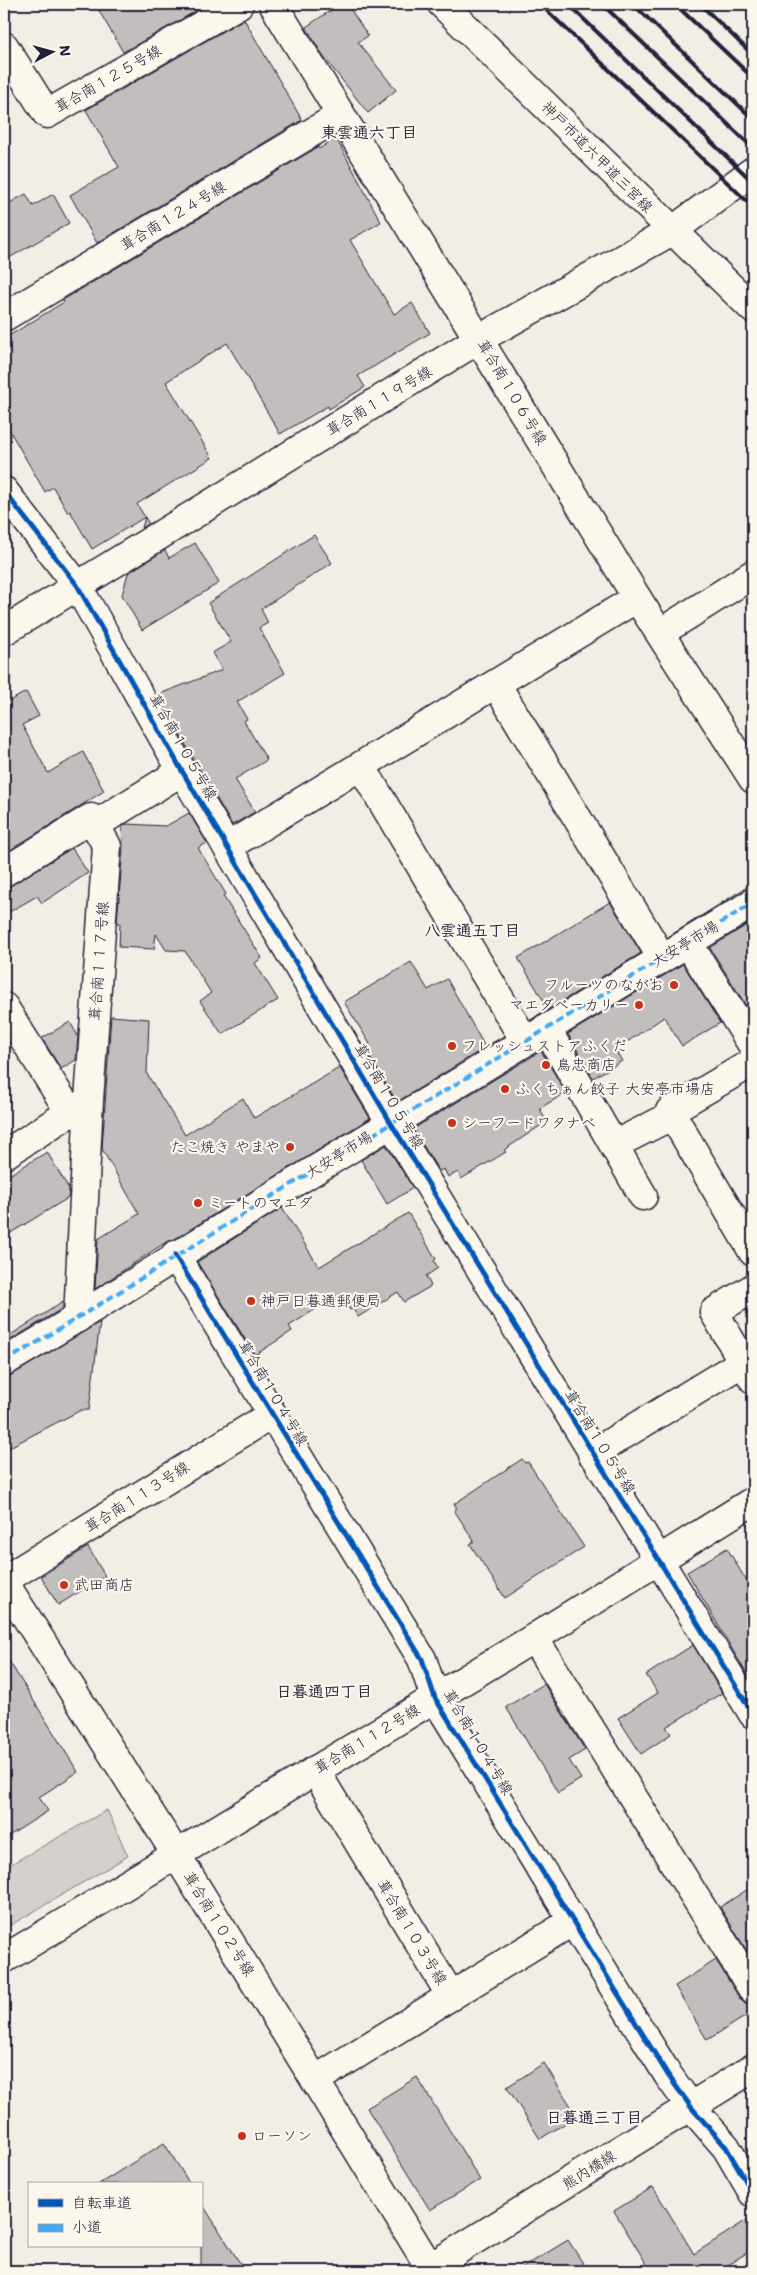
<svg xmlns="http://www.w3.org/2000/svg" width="757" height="2275" font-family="'Shantell Sans','Klee One',sans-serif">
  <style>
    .green { fill: #d4d1cc; stroke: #7b7a84 }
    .building { fill: #c2bebe; stroke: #22223b }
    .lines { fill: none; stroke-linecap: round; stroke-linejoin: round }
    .minor-casing { stroke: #22223b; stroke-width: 31 }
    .minor { stroke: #fbf7ec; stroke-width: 28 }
    .rail { stroke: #22223b; stroke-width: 4 }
    .quiet { stroke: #3fa9f5; stroke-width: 4; stroke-dasharray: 8 4; stroke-linecap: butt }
    .cycleway-casing { stroke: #fbf7ec; stroke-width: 8 }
    .cycleway { stroke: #0057b8; stroke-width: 5 }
    .poi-dot { fill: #c8321e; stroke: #fbf7ec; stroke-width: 2 }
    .labels { text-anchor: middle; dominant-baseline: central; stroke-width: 4.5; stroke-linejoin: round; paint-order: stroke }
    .street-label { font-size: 15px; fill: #22223b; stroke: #fbf7ec }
    .poi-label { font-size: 15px; fill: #22223b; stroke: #fbf7ec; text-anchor: start }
    .neighbourhood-label { font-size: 16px; font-weight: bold; fill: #22223b; stroke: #fbf7ec }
  </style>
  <rect width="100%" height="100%" fill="#f2eee5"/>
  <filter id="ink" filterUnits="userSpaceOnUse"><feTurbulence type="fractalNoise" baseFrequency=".02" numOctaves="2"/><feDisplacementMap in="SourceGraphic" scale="10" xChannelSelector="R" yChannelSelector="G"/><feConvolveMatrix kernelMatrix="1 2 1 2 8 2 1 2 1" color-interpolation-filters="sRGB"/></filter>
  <g filter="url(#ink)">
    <!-- green -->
    <polygon class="green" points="107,1810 128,1856 4,1929 4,1868"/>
    <!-- building -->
    <g class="building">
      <polygon points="95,4 194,4 198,10 123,52"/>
      <polygon points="340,4 347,4 368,36 358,42 396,90 368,113 323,56 306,27"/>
      <polygon points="244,19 302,120 97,243 70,195 119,167 86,110"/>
      <polygon points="336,138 381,222 350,240 394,314 412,303 430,333 358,376 365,387 329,409 328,406 280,434 227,343 166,382 212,458 137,504 149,524 142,528 145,517 92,549 70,511 68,513 53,487 45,492 4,421 4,339 64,302 63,300 318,147 319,149"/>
      <polygon points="26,194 33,206 53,194 69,223 4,261 4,206"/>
      <polygon points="314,535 332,563 261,609 268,623 259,628 285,673 237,702 247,719 244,721 267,760 235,779 255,812 232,825 157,695 222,670 212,653 231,642 208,603"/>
      <polygon points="195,543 219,583 142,630 122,595 128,573 165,550 169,558"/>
      <polygon points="4,690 9,701 26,692 39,716 22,725 48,773 83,752 104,791 4,854"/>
      <polygon points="189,813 207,843 198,848 226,894 223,896 262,958 255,963 278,1000 222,1034 200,1001 211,993 185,951 166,950 156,934 154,949 119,947 120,923 117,923 123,847 122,827 126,824 166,826"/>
      <polygon points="72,848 88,873 42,903 37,896 4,915 4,888 12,885"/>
      <polygon points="753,883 753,887 745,890 668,937"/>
      <polygon points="610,902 641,953 531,1020 548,1008 518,958"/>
      <polygon points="753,921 753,1003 747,1007 710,948"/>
      <polygon points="411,962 428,990 447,979 485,1047 504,1036 397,1102 364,1048 370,1044 344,1002"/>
      <polygon points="683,964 720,1023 682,1046 664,1017 615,1050 622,1061 593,1078 568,1034"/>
      <polygon points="111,1016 149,1019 147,1074 185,1135 243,1098 254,1118 339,1068 338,1065 370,1118 173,1240 166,1242 95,1289 98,1239 139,1214 102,1149"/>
      <polygon points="70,1022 78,1036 76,1060 61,1069 42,1038"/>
      <polygon points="541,1051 566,1093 540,1108 546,1122 504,1150 506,1152 461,1179 458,1172 448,1177 444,1169 439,1171 413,1129"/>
      <polygon points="386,1145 413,1188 387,1204 361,1160"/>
      <polygon points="47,1152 69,1189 68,1198 4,1237 4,1178"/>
      <polygon points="282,1208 319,1267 408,1213 436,1259 434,1261 438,1268 426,1276 431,1286 404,1302 398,1292 358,1317 353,1309 350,1310 340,1294 289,1326 292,1331 255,1355 197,1262"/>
      <polygon points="63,1302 63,1308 4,1344 4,1339"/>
      <polygon points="100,1322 89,1410 81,1410 4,1450 4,1378 12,1375"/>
      <polygon points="522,1459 525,1463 528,1462 584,1547 505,1598 470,1544 474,1541 454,1510 457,1508 454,1504"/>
      <polygon points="88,1547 105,1576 58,1605 41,1576"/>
      <polygon points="727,1548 753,1592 753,1673 748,1676 687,1572"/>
      <polygon points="693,1645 722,1693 666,1727 671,1734 641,1754 618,1718 658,1693 646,1675"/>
      <polygon points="4,1653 78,1772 39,1797 48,1811 4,1839"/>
      <polygon points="544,1684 585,1750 569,1760 581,1779 558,1793 506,1707"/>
      <polygon points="753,1886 753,1961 720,1907"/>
      <polygon points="716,1960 740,1999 745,2004 753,2006 753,2012 707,2040 675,1986"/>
      <polygon points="544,2063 577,2116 540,2139 507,2087"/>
      <polygon points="417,2077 480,2180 430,2210 367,2108"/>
      <polygon points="164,2143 190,2184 99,2184"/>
      <polygon points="653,2187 694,2254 753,2216 753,2249 718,2271 651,2271 614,2211"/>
      <polygon points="201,2202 245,2271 201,2271"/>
      <polygon points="568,2240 588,2271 517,2271"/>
    </g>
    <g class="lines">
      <!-- minor casing -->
      <g class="minor-casing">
        <g id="minor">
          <polyline points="273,4 637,598 753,779"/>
          <polyline points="442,4 753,309"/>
          <polyline points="4,46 47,114 239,4"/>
          <polyline points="4,317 341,115"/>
          <polyline points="4,491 77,585 182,771 391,1123 753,1714"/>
          <polyline points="4,631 479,339 672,231 753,171"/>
          <polyline points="660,633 753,574"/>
          <polyline points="496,684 662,958"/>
          <polyline points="361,766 525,1041"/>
          <polyline points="227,847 637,598"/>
          <polyline points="4,872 91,818 95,825"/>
          <polyline points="688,943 753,1046"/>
          <polyline points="4,1007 71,1114"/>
          <polyline points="546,1028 643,1196"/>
          <polyline points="753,1062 670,1111 753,1252"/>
          <polyline points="614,1145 673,1115"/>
          <polyline points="4,1155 89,1100 107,846 95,825 182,771"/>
          <polyline points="175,1255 422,1659 435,1698 668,2075 691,2107 726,2147 753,2193"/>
          <polyline points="753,1288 714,1312 753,1379"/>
          <polyline points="78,1318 89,1100"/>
          <path d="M4 1362C103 1304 199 1241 297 1181 449 1088 601 996 753 903"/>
          <polyline points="592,1454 743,1362"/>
          <polyline points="4,1580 271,1415"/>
          <polyline points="4,1582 176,1854 432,2271"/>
          <polyline points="534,1638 753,1990"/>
          <polyline points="315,1770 451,1996 573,1921"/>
          <polyline points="4,1959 534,1638 753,1501"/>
          <polyline points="315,2080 451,1996"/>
          <polyline points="424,2271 753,2068"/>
        </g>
      </g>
      <!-- minor -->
      <use href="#minor" class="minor"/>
      <!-- rail -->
      <g class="rail">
        <polyline points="540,4 753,207"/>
        <polyline points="568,4 753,182"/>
        <polyline points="602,4 753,148"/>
        <polyline points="633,4 753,119"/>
        <polyline points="675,4 753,78"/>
        <polyline points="700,4 753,55"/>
      </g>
      <!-- quiet -->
      <path class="quiet" d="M4 1362C103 1304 199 1241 297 1181 449 1088 601 996 753 903"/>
      <!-- cycleway casing -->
      <g class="cycleway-casing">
        <g id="cycleway">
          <polyline points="4,491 77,585 182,771 391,1123 753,1714"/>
          <polyline points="175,1255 422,1659 435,1698 668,2075 691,2107 726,2147 753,2193"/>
        </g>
      </g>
      <!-- cycleway -->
      <use href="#cycleway" class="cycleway"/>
    </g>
  </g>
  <!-- markers -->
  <g class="poi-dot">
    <circle cx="674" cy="985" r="5"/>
    <circle cx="639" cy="1005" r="5"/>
    <circle cx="452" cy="1046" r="5"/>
    <circle cx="546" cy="1065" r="5"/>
    <circle cx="505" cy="1089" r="5"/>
    <circle cx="452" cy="1123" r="5"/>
    <circle cx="290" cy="1147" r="5"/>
    <circle cx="198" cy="1203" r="5"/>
    <circle cx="251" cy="1301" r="5"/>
    <circle cx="64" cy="1585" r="5"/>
    <circle cx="242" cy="2136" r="5"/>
  </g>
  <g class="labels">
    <!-- street labels -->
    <g class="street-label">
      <text transform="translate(108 79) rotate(-30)">葺合南１２５号線</text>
      <text transform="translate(597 157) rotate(45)">神戸市道六甲道三宮線</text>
      <text transform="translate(173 216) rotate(-31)">葺合南１２４号線</text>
      <text transform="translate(512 392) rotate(59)">葺合南１０６号線</text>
      <text transform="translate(379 401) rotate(-31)">葺合南１１９号線</text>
      <text transform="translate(183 747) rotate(60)">葺合南１０５号線</text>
      <text transform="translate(685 944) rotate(-31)">大安亭市場</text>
      <text transform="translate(99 961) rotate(-86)">葺合南１１７号線</text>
      <text transform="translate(389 1096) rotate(59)">葺合南１０５号線</text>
      <text transform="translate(339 1155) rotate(-32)">大安亭市場</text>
      <text transform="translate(273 1393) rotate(59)">葺合南１０４号線</text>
      <text transform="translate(600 1442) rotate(58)">葺合南１０５号線</text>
      <text transform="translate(137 1497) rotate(-32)">葺合南１１３号線</text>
      <text transform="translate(367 1739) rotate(-31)">葺合南１１２号線</text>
      <text transform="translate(478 1742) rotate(59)">葺合南１０４号線</text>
      <text transform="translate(219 1924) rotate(58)">葺合南１０２号線</text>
      <text transform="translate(412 1932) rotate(59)">葺合南１０３号線</text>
      <text transform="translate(589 2170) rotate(-32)">熊内橋線</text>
    </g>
    <!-- poi labels -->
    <g class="poi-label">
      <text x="664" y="985" text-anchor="end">フルーツのながお</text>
      <text x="629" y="1005" text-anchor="end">マエダベーカリー</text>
      <text x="462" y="1046">フレッシュストアふくだ</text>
      <text x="556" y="1065">鳥忠商店</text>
      <text x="515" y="1089">ふくちぁん餃子 大安亭市場店</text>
      <text x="462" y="1123">シーフードワタナベ</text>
      <text x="280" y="1147" text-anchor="end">たこ焼き やまや</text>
      <text x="208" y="1203">ミートのマエダ</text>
      <text x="261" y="1301">神戸日暮通郵便局</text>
      <text x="74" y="1585">武田商店</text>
      <text x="252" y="2136">ローソン</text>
    </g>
    <!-- neighbourhood labels -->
    <g class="neighbourhood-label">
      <text x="369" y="132">東雲通六丁目</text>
      <text x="472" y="930">八雲通五丁目</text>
      <text x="324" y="1691">日暮通四丁目</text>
      <text x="594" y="2117">日暮通三丁目</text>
    </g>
  </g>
  <!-- margin -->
  <rect width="757" height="2275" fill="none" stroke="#fbf7ec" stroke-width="20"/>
  <rect x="10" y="10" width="737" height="2255" fill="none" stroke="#22223b" stroke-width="2" filter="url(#ink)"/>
  <!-- legend -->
  <rect x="28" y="2182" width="175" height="65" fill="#fbf7ec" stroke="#a4a2a5"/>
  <rect x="38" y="2199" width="25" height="8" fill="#0057b8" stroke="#a4a2a5"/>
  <text x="72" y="2208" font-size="15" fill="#22223b">自転車道</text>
  <rect x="38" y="2224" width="25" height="8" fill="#3fa9f5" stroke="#a4a2a5"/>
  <text x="72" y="2232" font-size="15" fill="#22223b">小道</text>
  <!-- north arrow -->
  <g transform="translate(52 52) rotate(84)" stroke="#fbf7ec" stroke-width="4" paint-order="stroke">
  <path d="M0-4L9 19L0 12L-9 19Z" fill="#22223b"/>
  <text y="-8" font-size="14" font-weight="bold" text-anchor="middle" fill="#22223b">N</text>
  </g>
</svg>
